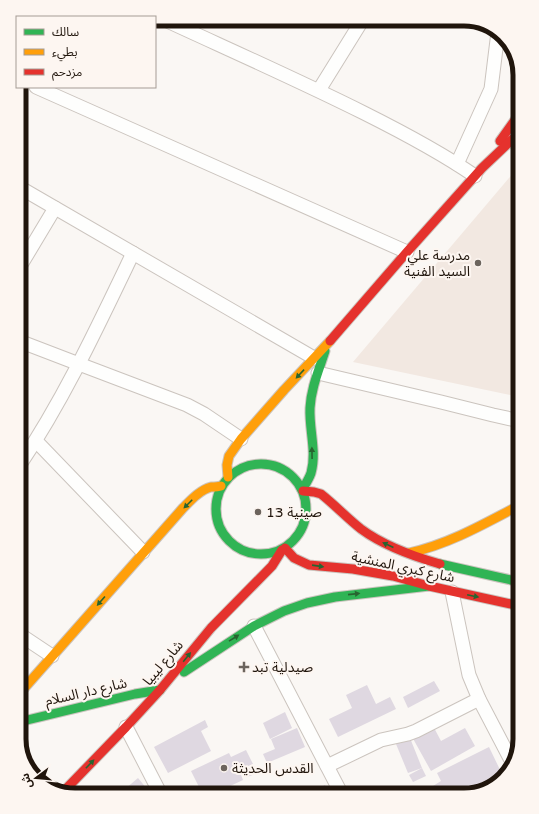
<svg xmlns="http://www.w3.org/2000/svg" width="539" height="814" font-family="'Varela Round','Noto Sans Arabic',sans-serif">
  <style>
    .built { fill: #f2e8e1 }
    .building { fill: #dfd8e1 }
    .lines { fill: none; stroke-linecap: round; stroke-linejoin: round }
    .street-casing { stroke: #cbc4be; stroke-width: 15 }
    .fast-casing { stroke: #cbc4be; stroke-width: 11 }
    .slow-casing { stroke: #cbc4be; stroke-width: 11 }
    .jam-casing { stroke: #cbc4be; stroke-width: 11 }
    .street { stroke: #fefefd; stroke-width: 13 }
    .fast { stroke: #30b455; stroke-width: 9 }
    .slow { stroke: #ff9f0a; stroke-width: 9 }
    .jam { stroke: #e5322d; stroke-width: 9 }
    .oneway { fill: #286430 }
    .poi-dot { fill: #6c645d; stroke: #fdf6f1; stroke-width: 1.5 }
    .labels { text-anchor: middle; dominant-baseline: central; stroke-width: 4; stroke-linejoin: round; paint-order: stroke }
    .poi-label { font-size: 14px; fill: #20150c; stroke: #fdf6f1; text-anchor: start }
    .street-label { font-size: 14px; fill: #20150c; stroke: #fdf6f1 }
    .rim { fill: none; stroke: #20150c; stroke-width: 5 }
  </style>
  <rect width="100%" height="100%" fill="#faf7f4"/>
  <!-- built -->
  <polygon class="built" points="520,165 520,397 353,362"/>
  <!-- building -->
  <g class="building">
    <polygon points="434,681 440,691 408,708 403,697"/>
    <polygon points="367,685 376,704 390,697 396,709 338,737 329,719 352,708 346,695"/>
    <polygon points="285,712 292,728 270,739 263,723"/>
    <polygon points="205,720 208,727 201,731 211,751 168,773 154,747"/>
    <polygon points="432,724 441,741 465,728 475,746 431,771 411,735"/>
    <polygon points="297,728 305,747 267,763 263,754 275,749 271,739"/>
    <polygon points="410,738 422,768 408,773 396,744"/>
    <polygon points="489,747 503,776 498,782 479,791 465,795 448,795 447,793 443,795 438,795 433,786 441,781 437,773"/>
    <polygon points="246,750 253,764 239,770 243,780 211,795 203,795 191,771 229,753 231,757"/>
    <polygon points="255,766 258,773 247,777 244,771"/>
    <polygon points="422,768 426,776 413,782 409,775"/>
    <polygon points="138,778 152,795 118,795"/>
    <polygon points="325,785 330,795 306,795"/>
  </g>
  <g class="lines">
    <!-- street casing -->
    <g class="street-casing">
      <g id="street">
        <path d="M163 19C230 50 298 80 364 113 402 132 440 152 475 176"/>
        <polyline points="36,87 407,252"/>
        <polyline points="319,90 363,19"/>
        <polyline points="457,164 491,89 498,32"/>
        <polyline points="19,187 314,358"/>
        <polyline points="19,268 55,208"/>
        <polyline points="19,341 79,364 187,405 204,414 241,439"/>
        <polyline points="318,373 441,402 493,415 520,421"/>
        <polyline points="36,441 143,552"/>
        <path d="M19 466C64 399 98 326 133 253"/>
        <polyline points="452,592 469,675 479,699 513,764"/>
        <polyline points="254,626 342,795"/>
        <polyline points="19,634 52,656"/>
        <polyline points="126,727 161,795"/>
        <polyline points="327,766 381,740 408,734 416,731 479,699"/>
      </g>
    </g>
    <!-- fast casing -->
    <g class="fast-casing">
      <g id="fast">
        <circle cx="261" cy="509" r="45"/>
        <path d="M302 490C305 485 309 479 311 473 317 452 309 430 310 408 311 388 319 370 325 351"/>
        <polyline points="440,564 520,582"/>
        <polyline points="184,672 254,626 284,611 307,603 335,597 429,586"/>
        <polyline points="19,722 135,694 160,690"/>
      </g>
    </g>
    <!-- slow casing -->
    <g class="slow-casing">
      <g id="slow">
        <polyline points="228,477 227,465 229,456 241,439 284,390 330,341"/>
        <path d="M409 553C449 544 484 524 520 505"/>
        <path d="M19 694 183 508C191 500 200 490 211 487 215 487 218 487 221 486"/>
      </g>
    </g>
    <!-- jam casing -->
    <g class="jam-casing">
      <g id="jam">
        <polyline points="500,141 520,113"/>
        <polyline points="330,341 407,252 482,168 520,132"/>
        <path d="M303 491 314 492 321 494C335 505 347 518 361 529 384 546 412 556 440 564"/>
        <polyline points="285,548 294,558 309,565 353,569 393,576 429,586 520,606"/>
        <polyline points="63,792 126,727 160,690 211,628 272,566 282,550"/>
      </g>
    </g>
    <!-- street -->
    <use href="#street" class="street"/>
    <!-- fast -->
    <use href="#fast" class="fast"/>
    <!-- slow -->
    <use href="#slow" class="slow"/>
    <!-- jam -->
    <use href="#jam" class="jam"/>
  </g>
  <!-- one-way arrows -->
  <defs><path id="oneway-solid" d="M-6-.8H1V-3.2L6.5 0L1 3.2V.8H-6Z"/></defs>
  <g class="oneway">
    <use href="#oneway-solid" transform="translate(300 374) rotate(133)"/>
    <use href="#oneway-solid" transform="translate(312 453) rotate(-91)"/>
    <use href="#oneway-solid" transform="translate(188 504) rotate(135)"/>
    <use href="#oneway-solid" transform="translate(388 545) rotate(-155)"/>
    <use href="#oneway-solid" transform="translate(318 566) rotate(8)"/>
    <use href="#oneway-solid" transform="translate(354 594) rotate(-6)"/>
    <use href="#oneway-solid" transform="translate(473 596) rotate(12)"/>
    <use href="#oneway-solid" transform="translate(101 601) rotate(131)"/>
    <use href="#oneway-solid" transform="translate(234 638) rotate(-32)"/>
    <use href="#oneway-solid" transform="translate(187 657) rotate(-51)"/>
    <use href="#oneway-solid" transform="translate(90 764) rotate(-46)"/>
  </g>
  <!-- markers -->
  <g class="poi-dot">
    <circle cx="478" cy="263" r="4"/>
    <circle cx="258" cy="512" r="4"/>
    <path d="M242 661h4v4h4v4h-4v4h-4v-4h-4v-4h4z"/>
    <circle cx="224" cy="768" r="4"/>
  </g>
  <g class="labels">
    <!-- poi labels -->
    <g class="poi-label">
      <text x="470" y="255" text-anchor="end">مدرسة علي<tspan x="470" dy="16">السيد الفنية</tspan></text>
      <text x="266" y="512">صينية 13</text>
      <text x="252" y="667">صيدلية تبد</text>
      <text x="232" y="768">القدس الحديثة</text>
    </g>
    <!-- street labels -->
    <g class="street-label">
      <text transform="translate(403 567) rotate(12)">شارع كبري المنشية</text>
      <text transform="translate(163 663) rotate(-50)">شارع ليبيا</text>
      <text transform="translate(86 692) rotate(-13)">شارع دار السلام</text>
    </g>
  </g>
  <!-- crop -->
  <path d="M0 0H539V814H0ZM75 26H464A49 49 0 0 1 513 75V739A49 49 0 0 1 464 788H75A49 49 0 0 1 26 739V75A49 49 0 0 1 75 26Z" fill="#fdf6f1" fill-rule="evenodd"/>
  <path class="rim" d="M75 26H464A49 49 0 0 1 513 75V739A49 49 0 0 1 464 788H75A49 49 0 0 1 26 739V75A49 49 0 0 1 75 26Z"/>
  <!-- legend -->
  <rect x="16" y="16" width="140" height="72" fill="#fdf6f1" stroke="#a59c95"/>
  <rect x="24" y="29" width="20" height="6" fill="#30b455" stroke="#a59c95"/>
  <text x="52" y="36" font-size="12" fill="#20150c">سالك</text>
  <rect x="24" y="49" width="20" height="6" fill="#ff9f0a" stroke="#a59c95"/>
  <text x="52" y="56" font-size="12" fill="#20150c">بطيء</text>
  <rect x="24" y="69" width="20" height="6" fill="#e5322d" stroke="#a59c95"/>
  <text x="52" y="76" font-size="12" fill="#20150c">مزدحم</text>
  <!-- north arrow -->
  <g transform="translate(36 778) rotate(254)" stroke="#fdf6f1" stroke-width="3" paint-order="stroke">
  <path d="M0-3L7 15L0 10L-7 15Z" fill="#20150c"/>
  <text y="-6" font-size="11" font-weight="bold" text-anchor="middle" fill="#20150c">ش</text>
  </g>
</svg>
